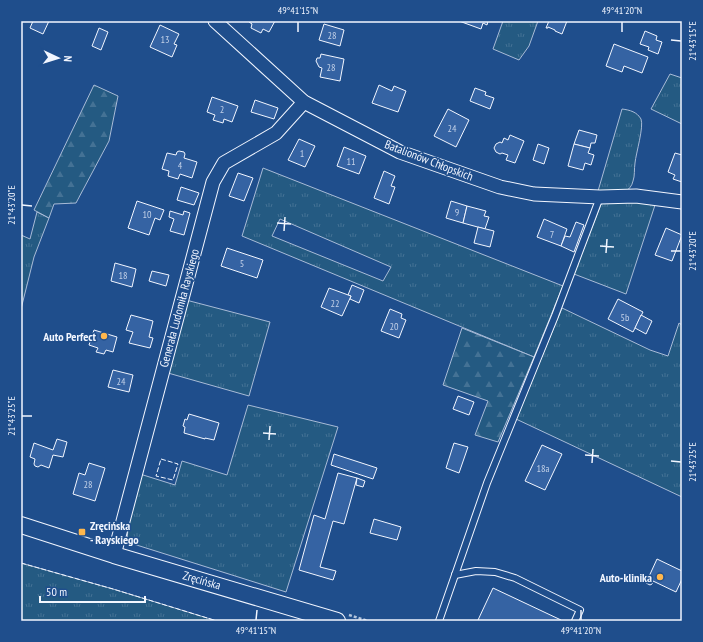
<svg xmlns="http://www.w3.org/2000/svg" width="703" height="642" font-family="'PT Sans Narrow',sans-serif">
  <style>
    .grass { fill: url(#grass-tufts); stroke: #a8bbd7; fill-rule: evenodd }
    .forest { fill: url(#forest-firs); stroke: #a8bbd7 }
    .building { fill: #3563a3; stroke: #f2f6ff }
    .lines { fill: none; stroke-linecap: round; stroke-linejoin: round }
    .service-casing { stroke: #f2f6ff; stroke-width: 8 }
    .minor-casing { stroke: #f2f6ff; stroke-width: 15 }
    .tertiary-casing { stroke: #f2f6ff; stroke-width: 18 }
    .path { stroke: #b3c4dc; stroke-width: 2.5; stroke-dasharray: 3 2; stroke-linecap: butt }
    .service { stroke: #1f4e8c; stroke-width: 6 }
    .minor { stroke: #1f4e8c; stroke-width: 13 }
    .tertiary { stroke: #1f4e8c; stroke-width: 16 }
    .fence { stroke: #f2f6ff; stroke-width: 1; stroke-dasharray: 5 2; stroke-linecap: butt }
    .ticks { fill: none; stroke: #f2f6ff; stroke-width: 1.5 }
    .poi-dot { fill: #ffb74d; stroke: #1f4e8c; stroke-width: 1.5 }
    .labels { text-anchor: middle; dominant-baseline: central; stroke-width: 3; stroke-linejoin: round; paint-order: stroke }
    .number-label { font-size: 10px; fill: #c3d1e8 }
    .street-label { font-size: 12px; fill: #f2f6ff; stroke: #1f4e8c }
    .poi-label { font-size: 12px; font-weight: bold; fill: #f2f6ff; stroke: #1f4e8c; text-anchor: end }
    .neatline { fill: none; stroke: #f2f6ff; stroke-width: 1.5 }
    .ticks-label { font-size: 10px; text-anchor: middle; fill: #f2f6ff }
  </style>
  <defs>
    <pattern id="grass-tufts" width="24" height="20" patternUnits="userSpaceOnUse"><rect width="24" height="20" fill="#245a82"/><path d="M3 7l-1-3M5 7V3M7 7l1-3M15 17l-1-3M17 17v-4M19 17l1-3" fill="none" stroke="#447295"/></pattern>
    <pattern id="forest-firs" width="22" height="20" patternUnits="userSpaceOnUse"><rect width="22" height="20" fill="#245a82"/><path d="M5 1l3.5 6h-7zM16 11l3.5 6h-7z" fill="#447295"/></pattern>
  </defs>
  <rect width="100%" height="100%" fill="#1f4e8c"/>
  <!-- grass -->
  <g class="grass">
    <polygon points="503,21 538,21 529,46 519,60 493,49"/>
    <polygon points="670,74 682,78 682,124 651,109"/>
    <path d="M622 109C630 110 637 112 641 119 644 127 636 153 635 163 634 169 635 176 633 181 632 186 629 189 626 191H598Z"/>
    <path d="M263 168 563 286 534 357 242 236ZM280 219 391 267 383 281 272 236Z"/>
    <polygon points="604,202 656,202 626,294 574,274 601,204"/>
    <polygon points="37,212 49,218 34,257 21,309 21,235 30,239"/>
    <polygon points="186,300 270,322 249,396 168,373"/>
    <polygon points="562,308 650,350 668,356 679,323 682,325 682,497 516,419"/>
    <polygon points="248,405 338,427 286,592 127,542 128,527 140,474 175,485 182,461 227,475"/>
    <polygon points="21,563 113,589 217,621 21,621"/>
  </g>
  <!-- forest -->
  <g class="forest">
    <polygon points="94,85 118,96 109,141 76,203 54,204 49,218 34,210"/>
    <polygon points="462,328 534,357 498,442 475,435 488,401 443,385"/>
  </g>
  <!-- building -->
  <g class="building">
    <polygon points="33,21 49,21 43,34 30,28"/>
    <polygon points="249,21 275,21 269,32 263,29 261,33 251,28 252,24 249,22"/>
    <polygon points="459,21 488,21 487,25 483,23 481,29"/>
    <polygon points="549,21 567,21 562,34 555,31 555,30 548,27 548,28 546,28"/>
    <polygon points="324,24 344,30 340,46 319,40"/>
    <polygon points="160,25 179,34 174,44 177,45 172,57 150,47"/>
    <polygon points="99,28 108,32 101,50 92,46"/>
    <polygon points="645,31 657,36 656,40 662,42 658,54 648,50 649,47 640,44"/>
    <polygon points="614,44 648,57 642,73 624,66 622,72 606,66"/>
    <polygon points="321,54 344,59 340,81 320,77 322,68 319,67 316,61 317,58 320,58"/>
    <polygon points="379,85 392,91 394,86 406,91 398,112 372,103"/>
    <polygon points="475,88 486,92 485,95 494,98 490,109 470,101"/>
    <polygon points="212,97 238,106 232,122 224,119 223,123 213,120 215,115 207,112"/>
    <polygon points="255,100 278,108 274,119 251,112"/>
    <polygon points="448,109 469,120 456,147 434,136"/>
    <polygon points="579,130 597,135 595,143 591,143 590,148 574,144"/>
    <polygon points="510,135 524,141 515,163 506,160 508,155 502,153 500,154 496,152 494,148 496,144 500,142 502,143 504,138 508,140"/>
    <polygon points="299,139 315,146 305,167 288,160"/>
    <polygon points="538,144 549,148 544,164 533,160"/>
    <polygon points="574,144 590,148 588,153 594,155 591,165 585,163 583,170 568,166"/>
    <polygon points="344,147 366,156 359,174 337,166"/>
    <polygon points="179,151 184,152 185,154 184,158 197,162 192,178 180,174 178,179 168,176 169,171 162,169 167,153 176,155 177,152"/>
    <polygon points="675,153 682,155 682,182 673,179 675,175 668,172"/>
    <polygon points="384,171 395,176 391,186 395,187 389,204 374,198"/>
    <polygon points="238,173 253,178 244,201 229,196"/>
    <polygon points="181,187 199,193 194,205 177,200"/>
    <polygon points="137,201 164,210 160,220 155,218 149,235 128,228"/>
    <polygon points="451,201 467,206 463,223 446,218"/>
    <polygon points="467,206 486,211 484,216 489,217 485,229 463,223"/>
    <polygon points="170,211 183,215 184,211 190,213 184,235 170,231 174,219 169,217"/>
    <polygon points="544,219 567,229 561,246 537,237"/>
    <polygon points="576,222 584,225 574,252 561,246 565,236 570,237"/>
    <polygon points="478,227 494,231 490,247 474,243"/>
    <polygon points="666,228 682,235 672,261 655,255"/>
    <polygon points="227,248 263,260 257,278 221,266"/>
    <polygon points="115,263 136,269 132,287 111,281"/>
    <polygon points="152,271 169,275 166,286 149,281"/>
    <polygon points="352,285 364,290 359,303 350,299 351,296 348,295"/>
    <polygon points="329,288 351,296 342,316 321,307"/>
    <polygon points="618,299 643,312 633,332 608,319"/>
    <polygon points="390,309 402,314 401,318 406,320 399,338 381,331"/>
    <polygon points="131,315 153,321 149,337 153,338 150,348 129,343 133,332 126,330"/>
    <polygon points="641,315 652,321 646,334 635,328"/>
    <polygon points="94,330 117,337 113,352 106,350 104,354 96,352 98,348 89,345"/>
    <polygon points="113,370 133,375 129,392 108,387"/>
    <polygon points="458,396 474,402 469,415 453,409"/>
    <polygon points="189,414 219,423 214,440 205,438 205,439 184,433 185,427 183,426 185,419 187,420"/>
    <polygon points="57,439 67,442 63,457 53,455 49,468 41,465 38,467 35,466 34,464 35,459 30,457 34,443 53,450"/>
    <polygon points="454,443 468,447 459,473 446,468"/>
    <polygon points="542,445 562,454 545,490 525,481"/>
    <polygon points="334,454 377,468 373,479 331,465"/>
    <polygon points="89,463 105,468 95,501 73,494 79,473 85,475"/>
    <polygon points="338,473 357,478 344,524 333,521 320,567 336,571 333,580 299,570 314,515 325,519"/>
    <polygon points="357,478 365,481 363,487 356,485"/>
    <polygon points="374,519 401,527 397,540 370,533"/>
    <polygon points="657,559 682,571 682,579 676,592 653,581 652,584 650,585 646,583"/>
    <polygon points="493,588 561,620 561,621 481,621 478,620"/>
  </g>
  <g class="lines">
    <!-- service casing -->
    <g class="service-casing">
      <g id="service">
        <polyline points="455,575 476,571 495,572 515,578 580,610 575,621"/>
        <polyline points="439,621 487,483 555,316 600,197"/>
      </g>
    </g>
    <!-- minor casing -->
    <g class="minor-casing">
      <g id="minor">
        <polyline points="215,21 304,102 400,152 500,187 534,194 600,197 636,196 682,202"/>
        <polyline points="114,555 213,182 224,163 276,133 304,102"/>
      </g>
    </g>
    <!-- tertiary casing -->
    <g class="tertiary-casing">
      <polyline id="tertiary" points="21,525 114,555 337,621"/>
    </g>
    <!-- path -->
    <polyline class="path" points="349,615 368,621"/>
    <!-- service -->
    <use href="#service" class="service"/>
    <!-- minor -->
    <use href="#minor" class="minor"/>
    <!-- tertiary -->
    <use href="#tertiary" class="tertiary"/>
    <!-- fence -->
    <g class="fence">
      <polygon points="161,459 178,464 173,480 156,476"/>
      <polyline points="21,563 113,589 217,621"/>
    </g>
  </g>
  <!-- ticks -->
  <path class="ticks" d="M298 32V22M622 32V22M671 40 681 41M22 205 32 206M277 223 291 224M284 231 285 217M600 246 614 247M671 251H681M606 253 607 239M22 416H32M263 433 276 434M269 440 270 426M585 455 599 456M671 461 681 462M592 463 593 449M256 620 257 610M581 620V610"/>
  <!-- markers -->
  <g class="poi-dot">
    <circle cx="104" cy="336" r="4"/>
    <rect x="78" y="528" width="8" height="8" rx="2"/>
    <circle cx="660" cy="577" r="4"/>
  </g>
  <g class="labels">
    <!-- number labels -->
    <g class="number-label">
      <text x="332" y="35">28</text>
      <text x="165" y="39">13</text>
      <text x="331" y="67">28</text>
      <text x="222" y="109">2</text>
      <text x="452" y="128">24</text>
      <text x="302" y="153">1</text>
      <text x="351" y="161">11</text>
      <text x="180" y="165">4</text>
      <text x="457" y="212">9</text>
      <text x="147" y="214">10</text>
      <text x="552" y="234">7</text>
      <text x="242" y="263">5</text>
      <text x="123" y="275">18</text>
      <text x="335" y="303">22</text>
      <text x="625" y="317">5b</text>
      <text x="394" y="326">20</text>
      <text x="121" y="381">24</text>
      <text x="543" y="468">18a</text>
      <text x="88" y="484">28</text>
    </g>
    <!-- street labels -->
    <g class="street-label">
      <text transform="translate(429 160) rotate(21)">Batalionów Chłopskich</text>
      <text transform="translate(179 308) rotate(-75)">Generała Ludomiła Rayskiego</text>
      <text transform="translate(202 580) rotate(16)">Zręcińska</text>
    </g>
    <!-- poi labels -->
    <g class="poi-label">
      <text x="96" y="336">Auto Perfect</text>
      <text x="90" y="525" text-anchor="start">Zręcińska<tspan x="90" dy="14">- Rayskiego</tspan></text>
      <text x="652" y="577">Auto-klinika</text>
    </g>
  </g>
  <!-- border -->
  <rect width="703" height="642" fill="none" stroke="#1f4e8c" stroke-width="44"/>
  <!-- north arrow -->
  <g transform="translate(58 58) rotate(94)" stroke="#1f4e8c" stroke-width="3" paint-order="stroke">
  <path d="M0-3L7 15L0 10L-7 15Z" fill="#f2f6ff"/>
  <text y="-6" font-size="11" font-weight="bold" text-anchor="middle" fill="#f2f6ff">N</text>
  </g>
  <!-- scale -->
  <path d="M40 596v6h105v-6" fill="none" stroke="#f2f6ff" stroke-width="2"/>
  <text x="46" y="596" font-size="12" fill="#f2f6ff" stroke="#1f4e8c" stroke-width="3" paint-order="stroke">50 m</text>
  <rect x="22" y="22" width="659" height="598" class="neatline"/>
  <g class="ticks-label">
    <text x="298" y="14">49°41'15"N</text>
    <text x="622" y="14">49°41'20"N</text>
    <text transform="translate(692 41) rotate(-90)" y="4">21°43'15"E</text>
    <text transform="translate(11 205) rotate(-90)" y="4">21°43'20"E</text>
    <text transform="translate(692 251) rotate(-90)" y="4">21°43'20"E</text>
    <text transform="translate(11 416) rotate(-90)" y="4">21°43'25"E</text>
    <text transform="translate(692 462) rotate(-90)" y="4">21°43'25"E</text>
    <text x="256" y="634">49°41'15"N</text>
    <text x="581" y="634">49°41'20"N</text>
  </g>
</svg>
